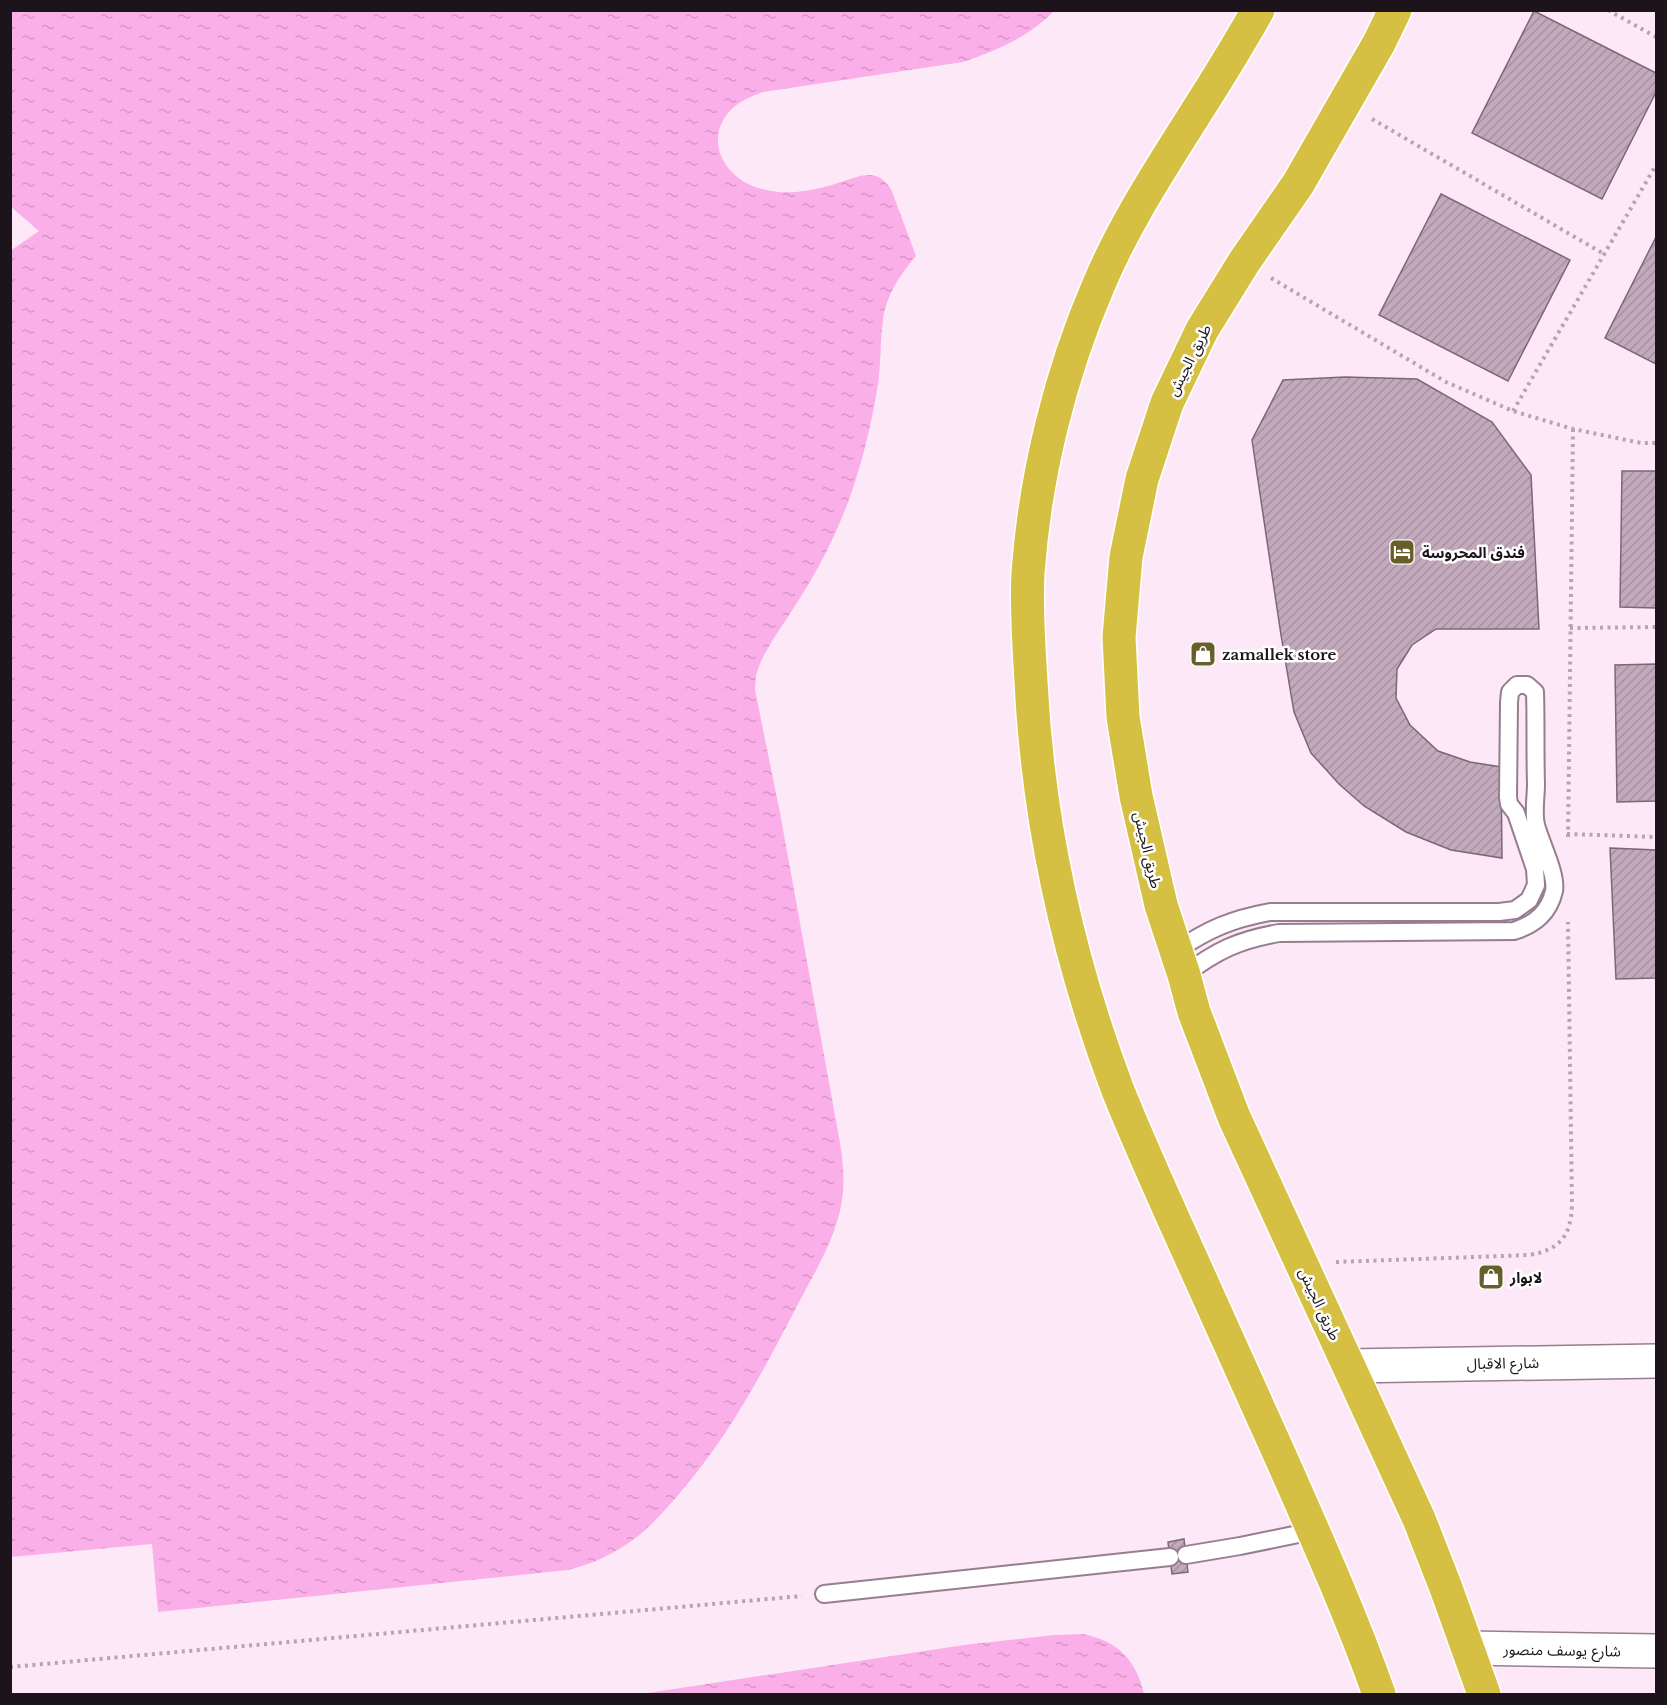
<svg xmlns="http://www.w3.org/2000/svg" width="1667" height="1705" font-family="'Libre Baskerville','Noto Sans Arabic',serif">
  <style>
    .water { fill: url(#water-ripples) }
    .building { fill: url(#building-hatch); stroke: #7d6777; stroke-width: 1.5 }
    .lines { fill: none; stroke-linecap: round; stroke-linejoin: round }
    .lane-casing { stroke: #967e90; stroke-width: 20 }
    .street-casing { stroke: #967e90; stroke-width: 36 }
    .secondary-casing { stroke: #967e90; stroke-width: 36 }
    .highway-casing { stroke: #fff; stroke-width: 36 }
    .path { stroke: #b6a5b1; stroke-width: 4; stroke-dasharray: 3 4.5; stroke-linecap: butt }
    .lane { stroke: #fff; stroke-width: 16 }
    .street { stroke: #fff; stroke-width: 33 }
    .secondary { stroke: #fff; stroke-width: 33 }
    .highway { stroke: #d6c044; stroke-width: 33 }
    .labels { text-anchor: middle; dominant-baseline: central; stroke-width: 5; stroke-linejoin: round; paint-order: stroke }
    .street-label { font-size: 15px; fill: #1c141a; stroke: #fff }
    .poi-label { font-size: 15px; font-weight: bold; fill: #1c141a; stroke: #fff; text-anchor: start }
  </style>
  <defs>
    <pattern id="water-ripples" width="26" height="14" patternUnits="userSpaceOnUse" patternTransform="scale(1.5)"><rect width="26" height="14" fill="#fbafe9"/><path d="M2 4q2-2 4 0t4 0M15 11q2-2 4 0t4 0" fill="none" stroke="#d796c7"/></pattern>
    <pattern id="building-hatch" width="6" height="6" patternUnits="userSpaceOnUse" patternTransform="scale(1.5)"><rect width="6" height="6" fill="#c2aabc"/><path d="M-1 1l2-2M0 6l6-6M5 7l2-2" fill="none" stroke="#a691a1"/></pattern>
  </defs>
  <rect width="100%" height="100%" fill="#fde8f7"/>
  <!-- water -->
  <g class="water">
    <path d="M11 10 1054 11C1029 37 996 51 963 62L763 92C750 97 737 102 728 113 703 144 728 181 762 189 788 196 812 191 838 183 848 180 859 175 869 175 879 175 885 181 891 189L916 256C900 275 886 295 883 320 880 341 881 363 878 384 872 421 864 456 852 491 839 529 821 565 800 598 787 619 772 639 761 661L756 675 755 690 780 813 840 1143C844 1166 845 1188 840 1211 832 1245 813 1275 797 1306 763 1372 728 1438 679 1494 665 1510 651 1527 634 1539 614 1554 592 1564 568 1570L158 1612 152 1544 11 1557 10 251 39 231 11 207Z"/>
    <path d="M1083 1634C1118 1641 1136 1660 1144 1694H641L964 1645 1055 1635Z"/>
  </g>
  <!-- building -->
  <g class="building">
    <polygon points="1534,11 1656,73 1656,92 1602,199 1472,133"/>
    <polygon points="1441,194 1570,260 1508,381 1379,315"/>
    <polygon points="1656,237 1656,364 1605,338"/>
    <polygon points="1345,377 1417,379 1492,422 1531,475 1539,629 1436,629 1412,645 1397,669 1396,698 1410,725 1438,751 1470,762 1501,767 1502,858 1451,850 1406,832 1364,806 1339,784 1311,753 1294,712 1281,635 1252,440 1283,380"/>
    <polygon points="1622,471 1656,471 1656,608 1620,607"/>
    <polygon points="1656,664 1656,801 1617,802 1615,665"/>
    <polygon points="1610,848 1656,850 1656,978 1616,979"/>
    <polygon points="1184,1539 1188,1572 1172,1574 1168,1542"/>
  </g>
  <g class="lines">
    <!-- lane casing -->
    <g class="lane-casing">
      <g id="lane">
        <path d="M1176 951C1208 929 1232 919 1270 912H1499L1515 910 1529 900 1536 885 1535 869 1516 813 1509 804 1508 797 1509 702 1510 692 1517 685H1527L1535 692C1536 722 1535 753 1536 784 1536 797 1533 812 1536 825 1541 844 1557 874 1554 891 1549 913 1535 924 1514 931L1279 933C1238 940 1216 951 1184 975"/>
        <polyline points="1186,1555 1240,1546 1313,1531"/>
        <polyline points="824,1594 1170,1557"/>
      </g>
    </g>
    <!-- street casing -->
    <g class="street-casing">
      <polyline id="street" points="1468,1648 1656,1651"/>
    </g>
    <!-- secondary casing -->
    <g class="secondary-casing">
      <polyline id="secondary" points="1349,1366 1656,1361"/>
    </g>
    <!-- highway casing -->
    <g class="highway-casing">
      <g id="highway">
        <path d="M1258 10C1240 42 1221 73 1202 103 1165 162 1126 220 1099 284 1060 374 1035 476 1028 573 1026 609 1029 646 1031 682 1038 820 1068 958 1117 1088 1136 1136 1157 1182 1178 1229 1213 1306 1247 1383 1282 1460 1316 1537 1351 1615 1379 1694"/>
        <polyline points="1395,10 1379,43 1298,184 1244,262 1202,330 1167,403 1142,479 1126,557 1119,637 1123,717 1136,796 1161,905 1184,975 1194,1012 1234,1117 1419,1519 1446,1588 1484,1694"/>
      </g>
    </g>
    <!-- path -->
    <g class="path">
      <polyline points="1608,10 1656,37"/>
      <polyline points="1372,119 1604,254"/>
      <polyline points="1271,278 1446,382 1513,411 1573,429 1641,443 1656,443"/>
      <polyline points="1513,411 1656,165"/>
      <polyline points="1570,628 1656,627"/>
      <polyline points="1567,834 1656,837"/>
      <polyline points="1568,837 1573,429"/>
      <path d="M1336 1262 1529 1255C1560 1250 1571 1236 1572 1205L1568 922"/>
      <polyline points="10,1667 802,1596"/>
    </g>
    <!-- lane -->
    <use href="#lane" class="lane"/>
    <!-- street -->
    <use href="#street" class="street"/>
    <!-- secondary -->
    <use href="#secondary" class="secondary"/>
    <!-- highway -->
    <use href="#highway" class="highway"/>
  </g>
  <!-- icons -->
  <defs>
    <g id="hotel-square" transform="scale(1.35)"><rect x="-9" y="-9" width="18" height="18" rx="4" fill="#685e2b" stroke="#fff"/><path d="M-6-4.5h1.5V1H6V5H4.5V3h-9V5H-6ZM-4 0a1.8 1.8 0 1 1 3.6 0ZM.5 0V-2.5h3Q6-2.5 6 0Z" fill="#fff"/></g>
    <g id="shop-square" transform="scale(1.35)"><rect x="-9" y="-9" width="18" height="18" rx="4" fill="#685e2b" stroke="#fff"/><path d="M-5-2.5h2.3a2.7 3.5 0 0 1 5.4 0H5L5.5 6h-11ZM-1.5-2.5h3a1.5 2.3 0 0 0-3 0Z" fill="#fff"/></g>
  </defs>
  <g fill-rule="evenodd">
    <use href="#hotel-square" x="1402" y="552"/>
    <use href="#shop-square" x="1203" y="654"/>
    <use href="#shop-square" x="1491" y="1277"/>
  </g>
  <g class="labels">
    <!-- street labels -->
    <g class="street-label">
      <text transform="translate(1189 360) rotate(-63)">طريق الجيش</text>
      <text transform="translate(1148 850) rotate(77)">طريق الجيش</text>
      <text transform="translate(1320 1304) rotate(65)">طريق الجيش</text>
      <text transform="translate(1503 1363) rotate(-1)">شارع الاقبال</text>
      <text transform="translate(1562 1650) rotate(1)">شارع يوسف منصور</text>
    </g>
    <!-- poi labels -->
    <g class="poi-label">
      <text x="1422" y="552">فندق المحروسة</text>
      <text x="1222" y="654">zamallek store</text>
      <text x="1510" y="1277">لابوار</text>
    </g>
  </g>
  <!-- border -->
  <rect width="1667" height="1705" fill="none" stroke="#1c141a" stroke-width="24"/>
</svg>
